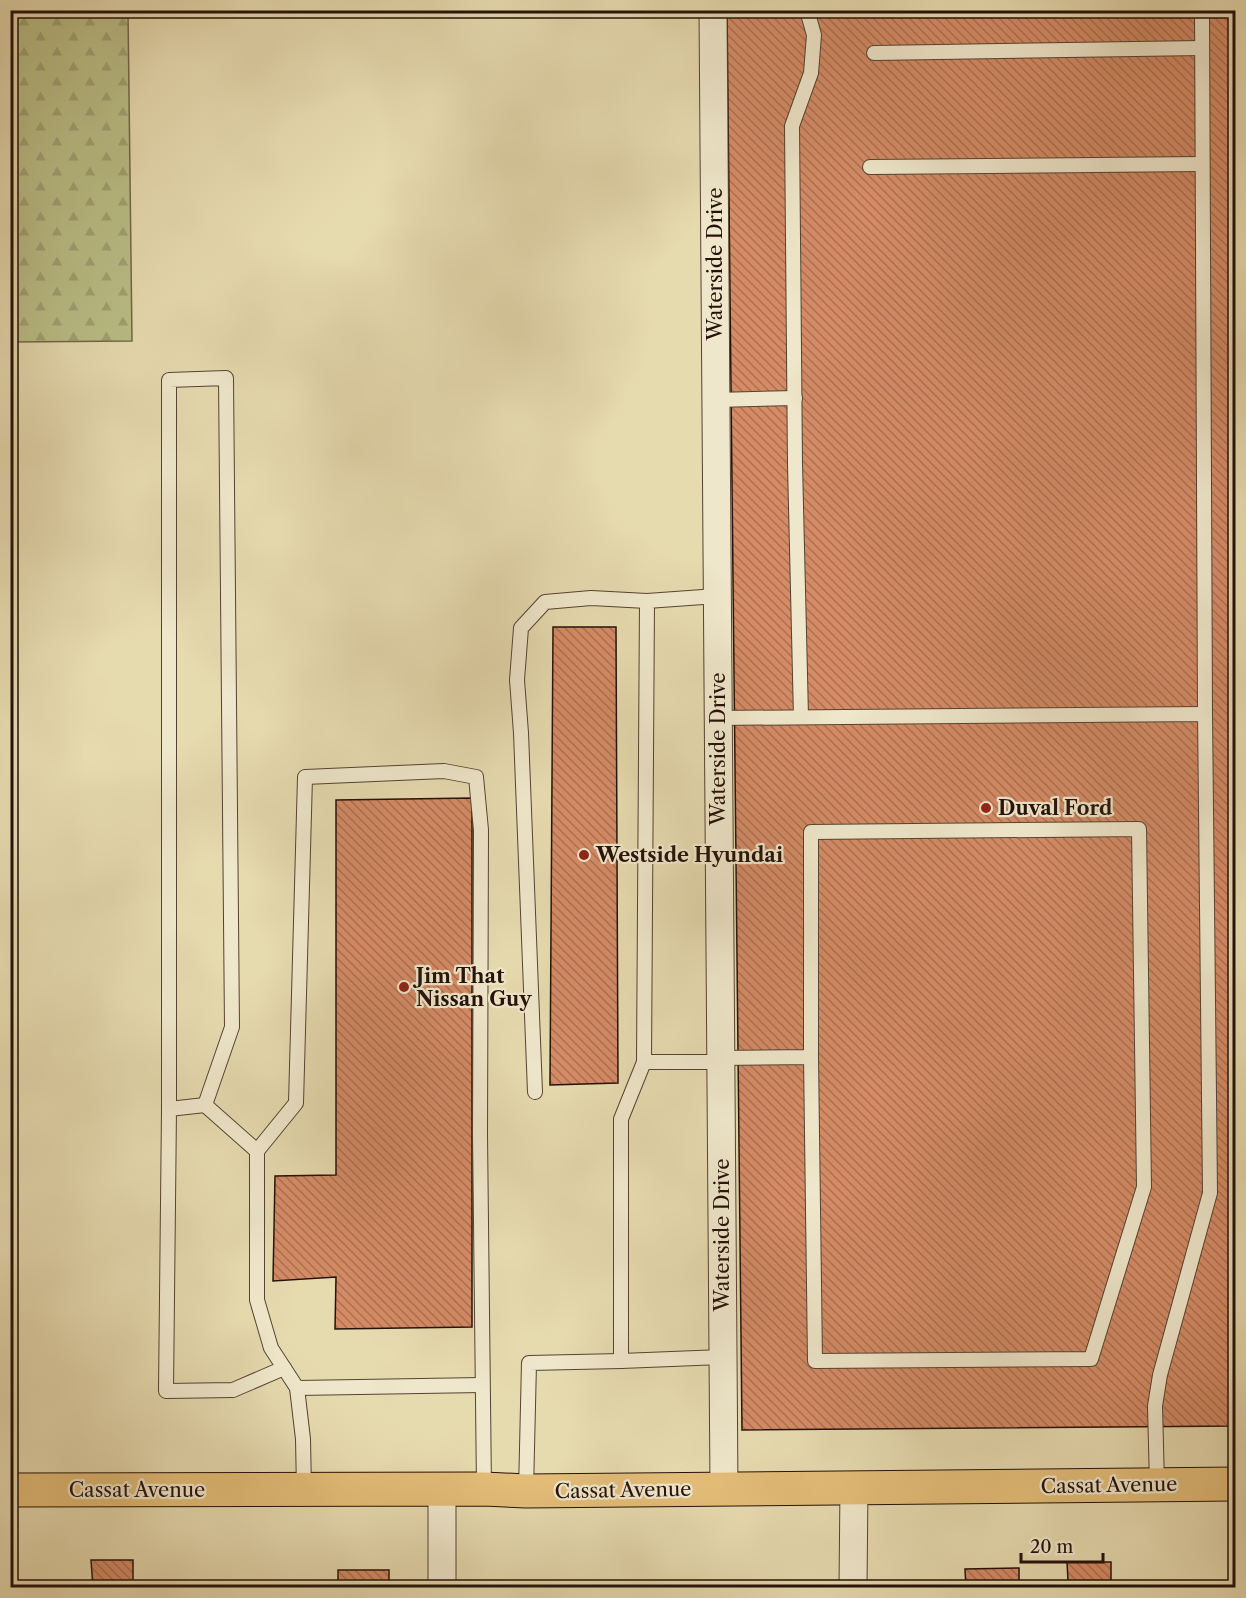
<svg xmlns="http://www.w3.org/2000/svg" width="1246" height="1598" font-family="'Libre Caslon Text',serif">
<defs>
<pattern id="forest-firs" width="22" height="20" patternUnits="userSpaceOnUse" patternTransform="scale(1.5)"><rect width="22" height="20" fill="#babe87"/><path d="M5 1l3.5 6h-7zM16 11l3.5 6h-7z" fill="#a0a273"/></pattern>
<pattern id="building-back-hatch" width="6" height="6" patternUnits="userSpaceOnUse" patternTransform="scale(1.5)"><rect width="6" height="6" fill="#d48b66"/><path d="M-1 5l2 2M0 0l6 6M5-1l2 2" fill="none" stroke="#ac7052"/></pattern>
</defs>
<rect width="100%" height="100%" fill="#e6daaf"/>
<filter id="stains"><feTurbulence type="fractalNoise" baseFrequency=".00333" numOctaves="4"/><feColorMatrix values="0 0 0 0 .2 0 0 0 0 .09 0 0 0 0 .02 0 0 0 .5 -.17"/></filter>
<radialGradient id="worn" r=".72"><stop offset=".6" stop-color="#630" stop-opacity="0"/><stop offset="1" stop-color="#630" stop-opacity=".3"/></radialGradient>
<path fill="url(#forest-firs)" stroke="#706848" stroke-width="1.5" d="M10 11H128L132 341 11 342Z"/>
<g fill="url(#building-back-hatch)" stroke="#251109" stroke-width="1.5">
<path d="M727 10H1234L1236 190V1426L742 1430Z"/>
<path d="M553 627H616L618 1083 550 1085Z"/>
<path d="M472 798V1327L335 1329 336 1277 273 1281 275 1176 336 1175V800Z"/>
<path d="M91 1560H133V1588H93Z"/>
<path d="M1067 1562H1111V1588H1052V1581H1068Z"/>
<path d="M1019 1568V1588H966L965 1569Z"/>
<rect x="338" y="1570" width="51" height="18"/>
</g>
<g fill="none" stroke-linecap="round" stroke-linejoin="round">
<g stroke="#554332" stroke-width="16">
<g id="lane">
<path d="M1202 10 1205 714"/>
<path d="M874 53 1202 48"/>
<path d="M870 167 1202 164"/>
<path d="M715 400 795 398"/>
<path d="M717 596 647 601 644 1062H720"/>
<path d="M801 717 795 464 792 126 811 73 814 35 807 10"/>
<path d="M717 718 1205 714 1210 1193 1160 1375 1155 1406 1157 1484"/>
<path d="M720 1058 811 1057 815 1361 1091 1359 1144 1187 1139 829 811 832V1057"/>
<path d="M644 1062 621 1119V1361L722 1357"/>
<path d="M535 1092 521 733 517 680 521 628 545 602 591 598 647 601"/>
<path d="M205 1105 169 1109 166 1391 233 1390 284 1368"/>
<path d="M169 1109V380L226 378 232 1027 205 1105 257 1151"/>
<path d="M297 1388 482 1385"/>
<path d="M304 1490 303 1439 297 1388 271 1348 257 1300V1151L296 1103 305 777 444 771 476 777 481 830 480 1134 484 1489"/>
<path d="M526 1491 529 1363 621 1361"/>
</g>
</g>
<g stroke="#554332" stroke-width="29">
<g id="street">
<path d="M713 10 724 1488"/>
<path d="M442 1588V1489"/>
<path d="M853 1588 854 1487"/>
</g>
</g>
<g stroke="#251109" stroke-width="35">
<path id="primary" d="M10 1490 484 1489 526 1491 1236 1484"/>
</g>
<use href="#lane" stroke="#efe7cb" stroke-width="14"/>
<use href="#street" stroke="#efe7cb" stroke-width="27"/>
<use href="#primary" stroke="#e3bd78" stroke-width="33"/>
</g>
<g fill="#8f2418" stroke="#efe7cb" stroke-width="2">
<circle cx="986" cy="808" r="6"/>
<circle cx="584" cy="855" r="6"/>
<circle cx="404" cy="987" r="6"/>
</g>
<g text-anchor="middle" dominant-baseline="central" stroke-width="4.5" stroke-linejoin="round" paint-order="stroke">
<g font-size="20" fill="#251109" stroke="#efe7cb">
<text transform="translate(715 264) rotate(-90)">Waterside Drive</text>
<text transform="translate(718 749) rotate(-90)">Waterside Drive</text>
<text transform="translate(722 1235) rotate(-90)">Waterside Drive</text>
<text transform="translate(1109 1485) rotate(-1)">Cassat Avenue</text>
<text x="137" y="1490">Cassat Avenue</text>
<text transform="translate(623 1490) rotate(-1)">Cassat Avenue</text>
</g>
<g font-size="20" font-weight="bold" fill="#251109" stroke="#efe7cb" text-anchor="start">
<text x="998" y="808">Duval Ford</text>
<text x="596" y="855">Westside Hyundai</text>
<text x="416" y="976">Jim That<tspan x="416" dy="23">Nissan Guy</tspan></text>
</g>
</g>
<rect width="1246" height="1598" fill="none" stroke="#e6daaf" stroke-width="36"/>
<rect x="12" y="12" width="1222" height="1574" fill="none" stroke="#251109" stroke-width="3"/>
<rect x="18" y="18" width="1210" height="1562" fill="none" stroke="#251109" stroke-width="1.5"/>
<path d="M1021 1553v9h82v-9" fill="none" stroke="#251109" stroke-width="3"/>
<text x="1030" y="1553" font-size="18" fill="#251109" stroke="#efe7cb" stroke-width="4.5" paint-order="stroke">20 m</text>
<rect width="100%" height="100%" filter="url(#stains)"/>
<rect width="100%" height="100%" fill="url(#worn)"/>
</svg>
